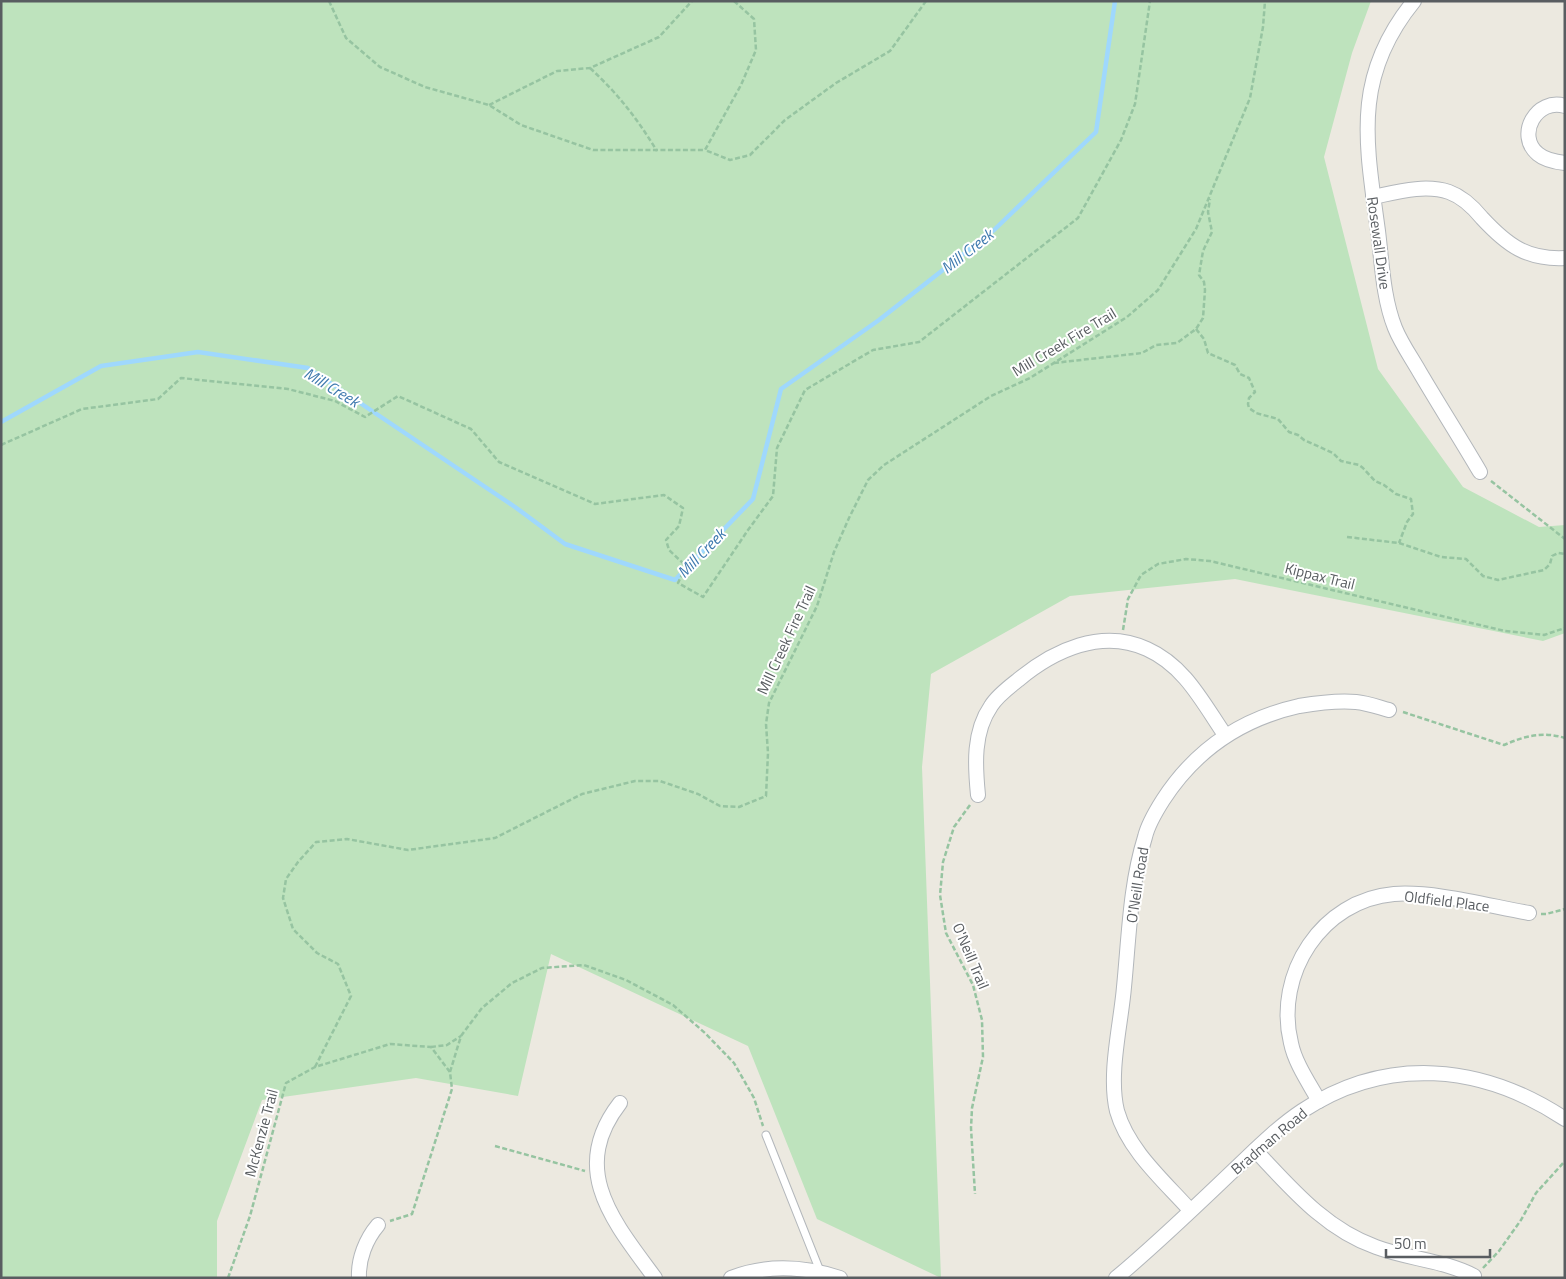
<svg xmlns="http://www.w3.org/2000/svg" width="1566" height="1279" font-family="'Titillium Web',sans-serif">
<rect width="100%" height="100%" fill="#ece9e0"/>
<path fill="#bee3bd" d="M1 1H1371L1352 53 1324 157 1378 369 1463 487 1539 527 1565 525V633L1543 641 1235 579 1070 596 931 674 922 767 941 1278 817 1219 748 1046 551 954 518 1096 416 1078 262 1100 217 1221V1278H1Z"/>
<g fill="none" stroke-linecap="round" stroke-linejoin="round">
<path stroke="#9fd8fd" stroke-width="4.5" d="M1 422 101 366 198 352 308 368 515 507 565 544 675 580 753 499 781 389 879 320 994 230 1096 132 1115 1"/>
<g stroke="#b3b7bb" stroke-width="9">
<path id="lane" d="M766 1135 820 1271"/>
</g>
<g stroke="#b3b7bb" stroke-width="16">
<g id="street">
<path d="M1414 1C1352 77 1366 142 1378 231 1382 263 1383 298 1395 328 1401 343 1411 357 1419 371 1439 405 1460 438 1480 472"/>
<path d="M1565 106C1537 97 1515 135 1538 154 1545 160 1556 162 1565 163"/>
<path d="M1373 197C1397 192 1425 184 1449 192 1463 197 1473 207 1482 218 1507 245 1527 260 1565 258"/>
<path d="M978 795C975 765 973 732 991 706 997 696 1009 687 1018 680 1054 650 1102 628 1147 649 1185 666 1203 703 1225 735"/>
<path d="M1319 1101C1309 1083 1295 1063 1291 1043 1274 974 1322 900 1394 894 1434 891 1489 906 1529 913"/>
<path d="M620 1103C568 1170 614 1222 655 1278"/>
<path d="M1255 1150C1291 1188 1325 1229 1376 1247 1408 1259 1443 1260 1474 1276"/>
<path d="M1190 1210C1164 1181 1128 1150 1117 1111 1108 1074 1121 1024 1124 987 1129 937 1130 885 1145 837 1148 824 1156 811 1163 800 1196 749 1241 719 1299 706 1317 703 1337 700 1356 702 1367 703 1378 707 1389 710"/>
<path d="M359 1278C358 1259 366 1239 378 1225"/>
<path d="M731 1278C767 1264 803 1266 840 1278"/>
<path d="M1116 1278C1158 1243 1197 1205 1236 1168 1257 1148 1278 1127 1302 1111 1387 1055 1482 1064 1565 1119"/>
</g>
</g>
<g stroke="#96c4a1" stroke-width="2.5" stroke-dasharray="5 2.5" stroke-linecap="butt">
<path d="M329 1 346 38 380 67 425 87 489 105 521 125 593 150H705"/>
<path d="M734 1 754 19 756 50 741 85 705 150 730 160 750 155 785 120 836 83 890 51 926 1"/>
<path d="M590 68C619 95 636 117 657 151"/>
<path d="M489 105 557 71 590 68 659 37 692 1"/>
<path d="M1196 329 1204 339 1208 353 1235 365 1240 374 1249 378 1255 392 1249 398 1248 404 1249 408 1256 413 1278 419 1289 432 1298 435 1304 440 1333 453 1341 461 1359 465 1363 468 1375 481 1384 485 1396 494 1411 499 1413 514 1407 522 1399 543"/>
<path d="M1054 363 1142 353 1156 345 1177 343 1196 329 1203 318 1205 290 1204 282 1199 275 1203 251 1212 232 1208 212 1210 199"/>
<path d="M1 445 82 409 158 399 181 378 288 389 335 401 365 417 398 396 471 429 499 462 595 504 664 495 683 508 679 526 666 540 669 550 686 566 678 583 703 597 748 530 773 496 777 448 805 390 873 350 919 342 1078 218 1121 140 1135 104 1150 1"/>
<path d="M1491 481 1565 539"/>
<path d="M1347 537 1399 543 1441 557 1466 559 1483 576 1498 580 1544 570 1550 564 1552 556 1558 553 1565 554"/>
<path d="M1123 630 1128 599 1141 575 1158 564 1186 559 1210 561 1505 631 1544 635 1565 628"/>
<path d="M1403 712 1504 745C1525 736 1542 731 1565 738"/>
<path d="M970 805 954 827 943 862 940 895 946 933 973 985 982 1020 983 1057 972 1108 971 1128 975 1194"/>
<path d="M1541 914H1546L1565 909"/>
<path d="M431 1047 447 1045 461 1036"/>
<path d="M315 1067 351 996 338 964 317 953 293 929 283 898 286 879 298 862 316 842 347 839 408 850 495 838 582 794 635 781H660L698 794 720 806 739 807 766 796 768 753 766 724 769 703 817 606 834 552 849 518 868 480 884 465 991 396 1030 378 1127 317 1158 290 1196 229 1250 98 1263 27 1265 1"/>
<path d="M450 1072 461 1036 482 1008 512 983 542 968 584 965 626 980 673 1005 705 1033 734 1063 754 1098 763 1126"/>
<path d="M495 1146 585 1171"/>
<path d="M1483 1268 1499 1251 1521 1220 1536 1193 1565 1161"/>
<path d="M228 1278 250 1216 286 1083 315 1067 390 1044 431 1047 450 1072 452 1089 412 1214 390 1221"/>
</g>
<use href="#lane" stroke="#fff" stroke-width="7"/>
<use href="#street" stroke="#fff" stroke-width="14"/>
</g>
<g text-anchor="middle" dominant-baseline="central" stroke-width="4" stroke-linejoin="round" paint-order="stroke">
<g font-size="15" fill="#595d61" stroke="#fff">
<text transform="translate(1379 243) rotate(82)">Rosewall Drive</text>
<text transform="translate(1064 342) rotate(-31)">Mill Creek Fire Trail</text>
<text transform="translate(1320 576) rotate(14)">Kippax Trail</text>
<text transform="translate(786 640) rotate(-65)">Mill Creek Fire Trail</text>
<text transform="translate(1137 885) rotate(-81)">O'Neill Road</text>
<text transform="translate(1447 901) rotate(7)">Oldfield Place</text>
<text transform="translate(971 956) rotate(67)">O'Neill Trail</text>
<text transform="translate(261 1133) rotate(-75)">McKenzie Trail</text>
<text transform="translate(1269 1141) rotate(-40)">Bradman Road</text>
</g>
<g font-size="16" font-style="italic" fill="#3e79ae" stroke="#fff">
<text transform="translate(967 251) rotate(-38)">Mill Creek</text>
<text transform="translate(332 387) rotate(31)">Mill Creek</text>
<text transform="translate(701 553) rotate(-46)">Mill Creek</text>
</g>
</g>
<rect width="1566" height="1279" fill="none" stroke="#595d61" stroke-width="5"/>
<path d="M1386 1249v8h104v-8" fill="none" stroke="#595d61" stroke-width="2.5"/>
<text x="1394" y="1249" font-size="15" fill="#595d61" stroke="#ffffff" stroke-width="4" paint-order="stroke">50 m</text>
</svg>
